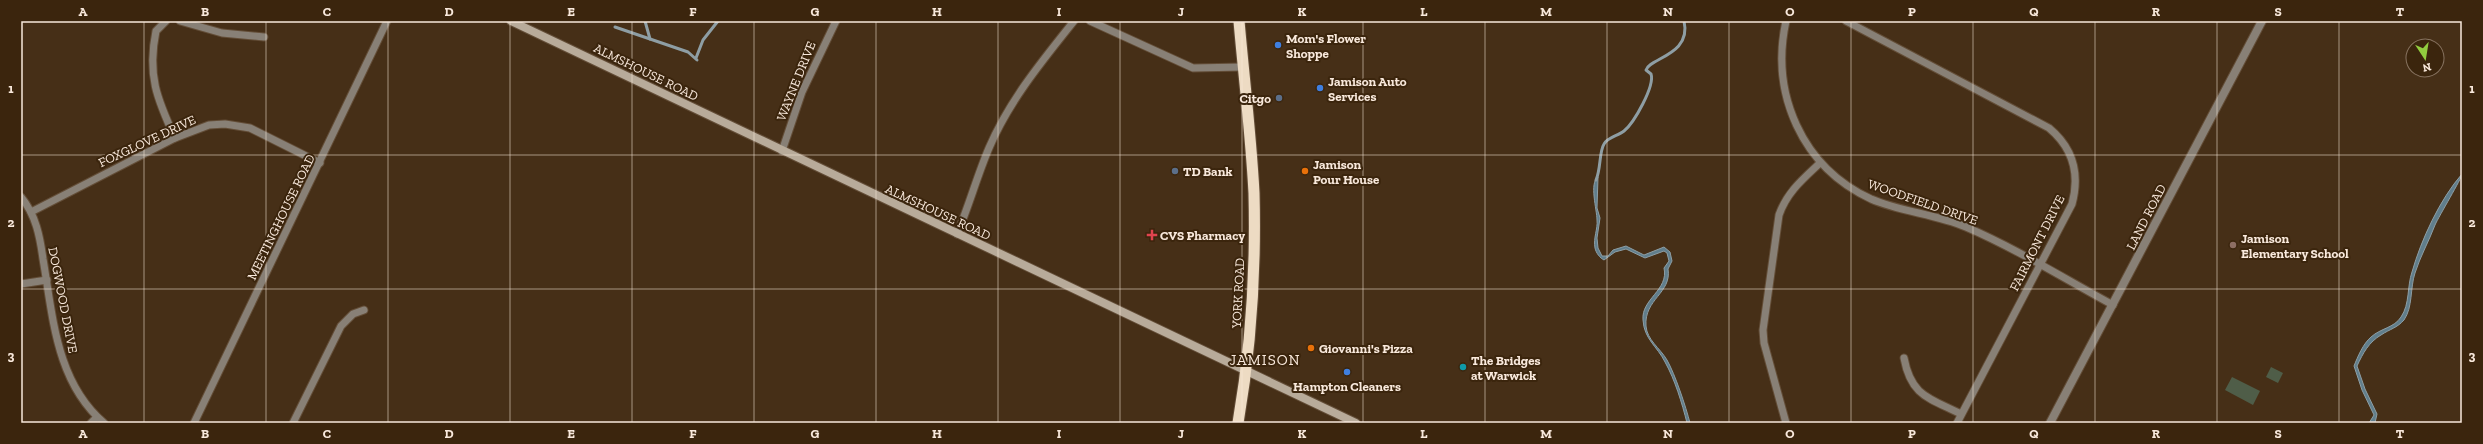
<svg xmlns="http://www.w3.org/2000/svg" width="2483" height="444" font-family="'Zilla Slab',serif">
<rect width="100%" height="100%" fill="#462f17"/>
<g fill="#4f5d48">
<path d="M2271 367 2283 373 2278 383 2266 377Z"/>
<path d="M2232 377 2260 391 2253 405 2225 390Z"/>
</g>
<g fill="#607e8c" stroke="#8e9ea4">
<path d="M2462 174C2462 178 2439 216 2435 225 2429 241 2420 257 2415 273 2410 288 2413 307 2404 320 2397 328 2390 329 2381 335 2369 342 2363 353 2357 366L2365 389 2377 414 2375 423H2369L2374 415 2362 390 2354 366C2358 356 2363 344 2371 337 2381 328 2394 328 2401 317 2410 304 2407 286 2412 272 2421 240 2440 199 2462 174Z"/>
<path d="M1598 177 1597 208 1600 218 1597 238 1598 248 1602 256H1608L1613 250 1626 246 1644 255 1664 247 1670 252 1672 261 1668 269C1672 293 1644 299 1646 326 1647 340 1660 348 1667 360 1675 374 1686 407 1690 423H1687C1682 403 1675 380 1665 362 1657 346 1644 339 1643 320 1641 299 1669 290 1664 268L1669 261 1667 253 1664 251 1645 258 1626 249 1615 252 1604 260C1600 258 1596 253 1595 248 1593 238 1598 229 1597 220 1597 210 1589 183 1598 177Z"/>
</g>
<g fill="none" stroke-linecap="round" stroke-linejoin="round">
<g stroke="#8e9ea4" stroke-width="3">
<path d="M645 21 650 39"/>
<path d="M615 27 688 52 697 60"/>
<path d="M696 58 703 40 718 21"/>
<path d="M1596 180C1601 169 1599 152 1604 144 1608 137 1618 136 1624 131 1634 123 1655 86 1651 74L1646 70C1649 58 1692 55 1684 21"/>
</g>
<g stroke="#634d37" stroke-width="9">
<g id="minor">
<path d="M166 21 156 31C147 75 157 99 175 138"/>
<path d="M180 21 222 33 264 37"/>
<path d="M1090 21 1193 68 1243 67"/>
<path d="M1786 21C1770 94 1802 167 1871 199 1901 212 1936 214 1966 227 2017 249 2065 279 2113 305"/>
<path d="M1846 21 2049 128C2073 148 2080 174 2072 204L1957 423"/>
<path d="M782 151 802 92 836 21"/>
<path d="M21 197C36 215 40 237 43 259 53 317 56 382 104 423"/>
<path d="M31 212 175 138 209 125 225 124 250 128 320 163"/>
<path d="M957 234C969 206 977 176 989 148 1009 101 1042 61 1074 21"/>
<path d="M21 284 47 280"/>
<path d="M1904 358C1911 396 1929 398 1961 414"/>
<path d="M91 423 97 417"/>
<path d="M194 423 387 21"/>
<path d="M293 423 341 326 353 314 364 310"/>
<path d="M1786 423 1764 343 1763 330 1779 215C1787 192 1803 179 1820 163"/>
</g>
</g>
<g stroke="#634d37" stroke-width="10">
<path id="tertiary" d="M2050 423 2262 21"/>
</g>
<g stroke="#634d37" stroke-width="10">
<path id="secondary" d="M511 21 1356 423"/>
</g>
<g stroke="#634d37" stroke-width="13">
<path id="trunk" d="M1238 423C1251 348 1256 270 1254 193 1251 136 1244 78 1239 21"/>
</g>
<use href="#minor" stroke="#888076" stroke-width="7"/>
<use href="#tertiary" stroke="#888076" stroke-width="8"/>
<use href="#secondary" stroke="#b8ab9a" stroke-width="8"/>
<use href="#trunk" stroke="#eddbc3" stroke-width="11"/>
</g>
<path fill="none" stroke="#f9e9dc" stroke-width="1" stroke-opacity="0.55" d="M144 21V423M266 21V423M388 21V423M510 21V423M632 21V423M754 21V423M876 21V423M998 21V423M1120 21V423M1242 21V423M1363 21V423M1485 21V423M1607 21V423M1729 21V423M1851 21V423M1973 21V423M2095 21V423M2217 21V423M2339 21V423M21 155H2462M21 289H2462"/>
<g fill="#3f7fe0" stroke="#3b250d" stroke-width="1.5">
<circle cx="1278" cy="45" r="4"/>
<circle cx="1320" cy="88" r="4"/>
<circle cx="1347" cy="372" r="4"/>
</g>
<g fill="#5c6f8a" stroke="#3b250d" stroke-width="1.5">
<circle cx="1279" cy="98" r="4"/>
<circle cx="1175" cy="171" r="4"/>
</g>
<g fill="#e8710a" stroke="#3b250d" stroke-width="1.5">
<circle cx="1305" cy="171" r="4"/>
<circle cx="1311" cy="348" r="4"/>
</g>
<path fill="#e0444e" stroke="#3b250d" stroke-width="1.5" d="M1150 229h4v4h4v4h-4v4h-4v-4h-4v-4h4z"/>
<circle fill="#8d6e63" stroke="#3b250d" stroke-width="1.5" cx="2233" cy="245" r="4"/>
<circle fill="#0f9aa8" stroke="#3b250d" stroke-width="1.5" cx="1463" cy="367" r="4"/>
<g text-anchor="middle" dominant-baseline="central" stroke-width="4" stroke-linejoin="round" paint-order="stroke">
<g font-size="13" font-weight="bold" fill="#f9e9dc" stroke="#3b250d" text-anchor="start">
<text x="1286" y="38">Mom's Flower<tspan x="1286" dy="15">Shoppe</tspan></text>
<text x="1328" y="81">Jamison Auto<tspan x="1328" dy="15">Services</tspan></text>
<text x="1271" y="98" text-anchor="end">Citgo</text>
<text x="1313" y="164">Jamison<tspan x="1313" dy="15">Pour House</tspan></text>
<text x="1183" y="171">TD Bank</text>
<text x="1160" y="235">CVS Pharmacy</text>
<text x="2241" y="238">Jamison<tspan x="2241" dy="15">Elementary School</tspan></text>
<text x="1319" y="348">Giovanni's Pizza</text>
<text x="1471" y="360">The Bridges<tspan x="1471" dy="15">at Warwick</tspan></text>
<text x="1347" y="386" text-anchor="middle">Hampton Cleaners</text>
</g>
<g font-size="13" fill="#f9e9dc" stroke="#3b250d">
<text transform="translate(646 72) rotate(26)">ALMSHOUSE ROAD</text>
<text transform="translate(796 81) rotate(-68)">WAYNE DRIVE</text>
<text transform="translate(147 141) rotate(-25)">FOXGLOVE DRIVE</text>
<text transform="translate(1923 202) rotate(19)">WOODFIELD DRIVE</text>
<text transform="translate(938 212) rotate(25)">ALMSHOUSE ROAD</text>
<text transform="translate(281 217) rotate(-64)">MEETINGHOUSE ROAD</text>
<text transform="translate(2146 217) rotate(-63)">LAND ROAD</text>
<text transform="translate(2037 243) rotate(-63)">FAIRMONT DRIVE</text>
<text transform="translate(1238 293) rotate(-87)">YORK ROAD</text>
<text transform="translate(63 300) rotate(79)">DOGWOOD DRIVE</text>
</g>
<g font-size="15" letter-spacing="1" fill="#f9e9dc" stroke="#3b250d">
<text x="1265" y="360">JAMISON</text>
</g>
</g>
<rect width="2483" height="444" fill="none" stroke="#3b250d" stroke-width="44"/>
<g transform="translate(2425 58) rotate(168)"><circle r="19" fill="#3b250d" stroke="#877360"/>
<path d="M0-3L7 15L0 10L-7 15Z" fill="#92cd3f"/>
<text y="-6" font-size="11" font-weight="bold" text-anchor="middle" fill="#f9e9dc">N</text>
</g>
<rect x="22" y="22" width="2439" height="400" fill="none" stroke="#f9e9dc" stroke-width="1.5"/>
<g font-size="13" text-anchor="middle" font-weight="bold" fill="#f9e9dc">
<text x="83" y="16">A</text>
<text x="205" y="16">B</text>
<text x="327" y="16">C</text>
<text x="449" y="16">D</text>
<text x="571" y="16">E</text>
<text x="693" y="16">F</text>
<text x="815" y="16">G</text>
<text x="937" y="16">H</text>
<text x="1059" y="16">I</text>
<text x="1181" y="16">J</text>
<text x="1302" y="16">K</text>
<text x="1424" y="16">L</text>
<text x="1546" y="16">M</text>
<text x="1668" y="16">N</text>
<text x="1790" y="16">O</text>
<text x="1912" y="16">P</text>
<text x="2034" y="16">Q</text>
<text x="2156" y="16">R</text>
<text x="2278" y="16">S</text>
<text x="2400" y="16">T</text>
<text x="11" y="93">1</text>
<text x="2472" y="93">1</text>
<text x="11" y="227">2</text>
<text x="2472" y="227">2</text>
<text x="11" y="360">3</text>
<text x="2472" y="360">3</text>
<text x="83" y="438">A</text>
<text x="205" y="438">B</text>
<text x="327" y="438">C</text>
<text x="449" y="438">D</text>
<text x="571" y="438">E</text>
<text x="693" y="438">F</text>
<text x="815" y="438">G</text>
<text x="937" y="438">H</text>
<text x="1059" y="438">I</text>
<text x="1181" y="438">J</text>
<text x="1302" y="438">K</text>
<text x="1424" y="438">L</text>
<text x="1546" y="438">M</text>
<text x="1668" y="438">N</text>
<text x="1790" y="438">O</text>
<text x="1912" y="438">P</text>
<text x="2034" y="438">Q</text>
<text x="2156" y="438">R</text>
<text x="2278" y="438">S</text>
<text x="2400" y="438">T</text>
</g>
</svg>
